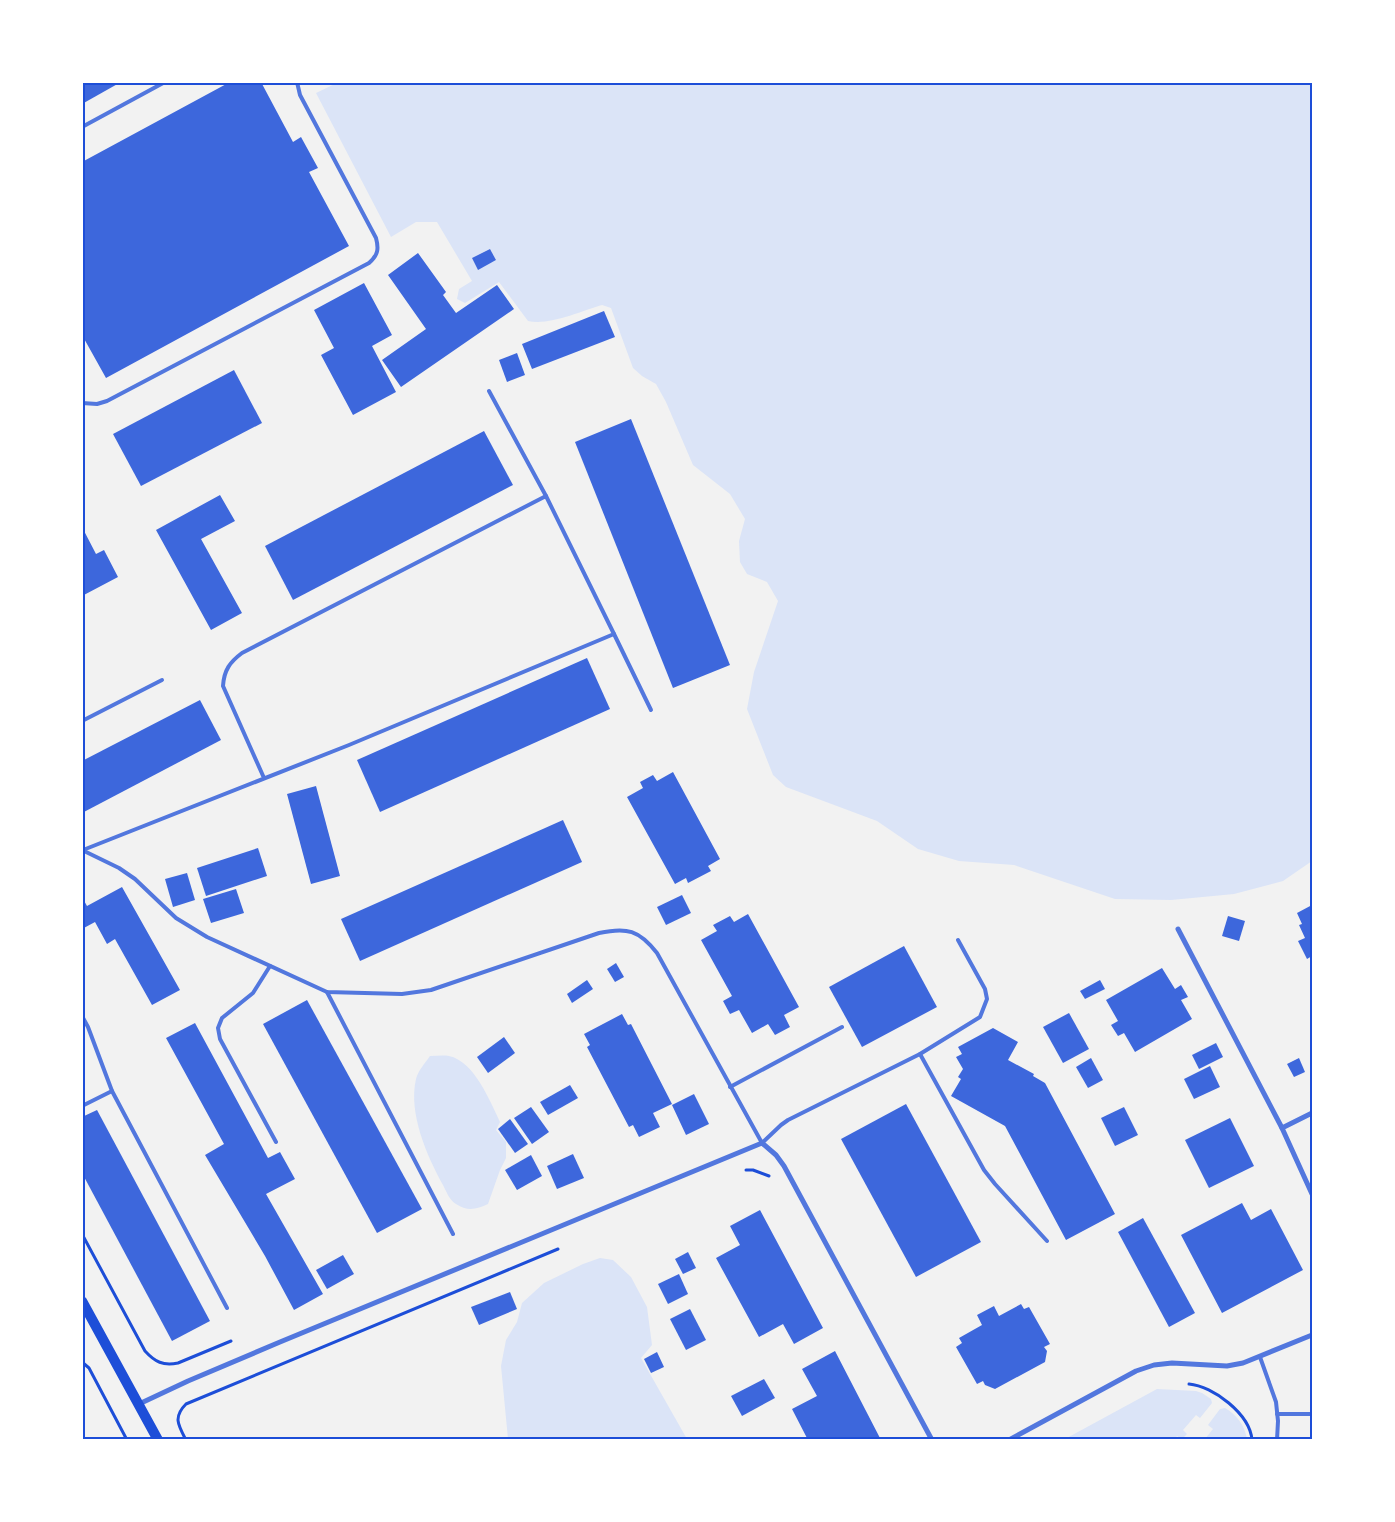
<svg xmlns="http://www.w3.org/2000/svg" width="1395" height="1522" font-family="'PT Sans',sans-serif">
<rect width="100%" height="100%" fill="#f2f2f2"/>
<g fill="#dbe4f7" fill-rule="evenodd">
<path d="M339 82 1312 83V861L1283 881 1234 894 1171 900 1115 899 1014 865 959 861 918 849 877 821 786 787 773 775 747 709 754 672 778 601 767 582 747 574 740 562 739 541 745 519 730 494 693 465 666 402 656 384 642 376 633 368 611 308 602 305C581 311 549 326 528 321L499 282 465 303 457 299 459 289 472 281 437 222H416L391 237 316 93ZM490 249 496 260 478 269 472 258Z"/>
<path d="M430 1056C436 1056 443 1055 449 1056 474 1061 490 1101 500 1122L496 1130 506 1142V1158L500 1170 488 1204C477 1209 468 1212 456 1204 450 1201 446 1191 443 1185 427 1156 408 1113 416 1079 418 1071 425 1063 430 1056Z"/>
<path d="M600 1258 613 1260 631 1277 647 1307 652 1345 641 1358 687 1439H508L501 1366 506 1340 517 1322 522 1303 544 1283 583 1264Z"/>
<path d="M1157 1389 1196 1391 1202 1393 1211 1399 1212 1403 1200 1418 1196 1415 1183 1430 1187 1434 1182 1439 1177 1436 1174 1440 1065 1439Z"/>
<path d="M1225 1408C1237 1415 1245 1426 1247 1439H1205L1213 1429 1208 1425 1220 1409Z"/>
</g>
<g fill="#3d67dc">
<path d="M82 82H121L82 104Z"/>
<path d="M230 82H261L293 142 301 137 318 168 309 172 349 246 106 378 82 335V162Z"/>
<path d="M490 249 496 260 478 270 472 258Z"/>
<path d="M418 253 446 292 443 295 456 313 497 285 514 309 401 387 382 360 426 329 388 275Z"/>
<path d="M364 283 392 335 372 346 396 392 353 415 321 355 334 348 314 310Z"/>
<path d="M604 311 615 337 532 369 522 344Z"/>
<path d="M517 353 525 375 507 382 499 360Z"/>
<path d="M234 370 262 423 141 486 113 434Z"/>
<path d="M631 419 730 665 673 688 575 442Z"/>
<path d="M484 431 513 485 293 600 265 546Z"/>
<path d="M220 495 235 521 201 539 242 613 211 630 156 530Z"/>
<path d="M82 527 96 554 104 550 118 577 82 596Z"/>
<path d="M587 658 610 709 380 812 357 760Z"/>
<path d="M200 700 221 740 82 813V761Z"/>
<path d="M673 772 720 859 708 866 711 871 688 883 686 878 675 884 627 797 643 788 640 782 653 775 657 781Z"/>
<path d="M316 786 340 876 311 884 287 794Z"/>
<path d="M563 820 582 862 360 961 341 919Z"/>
<path d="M258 848 267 876 206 896 197 868Z"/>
<path d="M187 873 195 900 173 907 165 879Z"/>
<path d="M122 887 180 990 152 1005 115 939 107 944 95 922 82 929V897L87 906Z"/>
<path d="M236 889 244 913 211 923 203 899Z"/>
<path d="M682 895 691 913 666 925 657 907Z"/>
<path d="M1312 905V956L1307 959 1298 941 1305 938 1299 925 1302 924 1297 913Z"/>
<path d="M748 914 799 1007 784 1015 790 1027 775 1035 768 1024 752 1033 739 1010 730 1014 723 1001 732 996 701 940 717 931 713 925 730 916 734 922Z"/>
<path d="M1228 916 1245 921 1239 941 1222 936Z"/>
<path d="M904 946 937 1007 862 1047 829 987Z"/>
<path d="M616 963 624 977 615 982 607 969Z"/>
<path d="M1162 968 1175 989 1181 985 1188 997 1181 1000 1192 1019 1135 1052 1124 1033 1118 1036 1111 1025 1118 1021 1106 1000Z"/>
<path d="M587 980 593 989 572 1003 567 994Z"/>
<path d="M1100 980 1105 989 1085 999 1080 991Z"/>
<path d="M307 1000 422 1209 377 1233 263 1024Z"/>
<path d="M1069 1013 1089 1049 1063 1063 1043 1027Z"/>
<path d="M622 1014 628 1025 631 1024 672 1104 653 1113 660 1127 639 1137 633 1125 629 1127 587 1047 590 1045 584 1034Z"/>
<path d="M195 1023 268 1158 280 1152 295 1179 266 1194 323 1294 294 1310 265 1256 205 1155 224 1144 166 1038Z"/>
<path d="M993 1028 1018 1042 1008 1060 1034 1074 1033 1076 1045 1083 1115 1214 1066 1240 1005 1126 951 1096 961 1079 958 1077 963 1069 956 1057 962 1054 958 1047Z"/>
<path d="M504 1037 515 1053 488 1073 477 1057Z"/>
<path d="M1216 1043 1223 1057 1199 1069 1192 1055Z"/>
<path d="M1091 1058 1103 1080 1088 1088 1076 1067Z"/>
<path d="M1299 1058 1305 1072 1294 1077 1287 1064Z"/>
<path d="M1210 1066 1220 1087 1194 1099 1184 1079Z"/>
<path d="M570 1085 578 1098 548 1115 540 1102Z"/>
<path d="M694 1094 709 1124 686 1135 672 1105Z"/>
<path d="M906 1104 981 1242 916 1277 841 1139Z"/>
<path d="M531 1107 549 1132 532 1144 514 1118Z"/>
<path d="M1124 1107 1138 1135 1115 1146 1101 1118Z"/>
<path d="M97 1110 210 1321 172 1341 82 1173V1117Z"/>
<path d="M1230 1118 1254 1166 1209 1188 1185 1140Z"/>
<path d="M510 1119 528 1144 515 1153 498 1129Z"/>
<path d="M573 1154 584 1178 557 1189 547 1166Z"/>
<path d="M531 1155 542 1176 517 1190 505 1170Z"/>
<path d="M1242 1203 1251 1220 1271 1209 1303 1270 1222 1313 1181 1235Z"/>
<path d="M760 1210 823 1328 794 1344 783 1324 759 1337 716 1258 740 1245 730 1226Z"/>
<path d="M1143 1218 1195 1313 1169 1327 1118 1232Z"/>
<path d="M688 1252 696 1268 683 1274 675 1259Z"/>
<path d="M343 1255 354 1274 327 1289 316 1270Z"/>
<path d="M679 1274 688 1294 668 1304 658 1284Z"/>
<path d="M510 1292 517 1309 479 1325 471 1307Z"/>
<path d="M1021 1304 1024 1309 1029 1307 1050 1344 1044 1347 1047 1351 1045 1362 995 1389 985 1385 983 1381 977 1384 956 1347 962 1343 959 1338 982 1325 977 1315 994 1306 999 1316Z"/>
<path d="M690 1309 706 1340 686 1350 670 1319Z"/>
<path d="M835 1351 881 1440H808L792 1409 817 1396 802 1369Z"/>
<path d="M657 1352 664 1367 651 1373 644 1359Z"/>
<path d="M764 1379 775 1398 742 1416 731 1396Z"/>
</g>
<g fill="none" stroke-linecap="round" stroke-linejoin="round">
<g stroke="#1d4ed8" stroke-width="3">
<path d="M746 1170H753L769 1176"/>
<path d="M82 1234 145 1351C155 1362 163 1366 178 1363L231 1341"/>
<path d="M82 1362 89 1368 127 1440"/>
<path d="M1189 1384C1213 1386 1250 1414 1252 1440"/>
<path d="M186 1440C178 1425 173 1417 186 1404L558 1249"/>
</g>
<g stroke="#5277de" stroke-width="4">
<path d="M82 127 165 82"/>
<path d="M489 391 546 496"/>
<path d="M82 403 97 404 107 401 369 263C378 255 379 249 376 238L300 95 297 82"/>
<path d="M614 634 651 710"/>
<path d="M82 721 162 680"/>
<path d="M82 850 119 868 135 879 176 918 207 937 327 992 402 994 431 990 599 933C627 927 639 930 657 953L762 1143 781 1125 788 1120 920 1054 980 1017 987 999 985 989 958 940"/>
<path d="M83 850 349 745 614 634 546 496 242 653C230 662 224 670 223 686L264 778"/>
<path d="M270 966 253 993 222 1018 218 1028 220 1039 276 1142"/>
<path d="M327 992 453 1234"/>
<path d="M82 1016 88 1027 112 1091 227 1308"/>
<path d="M920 1054 984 1170 995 1184 1047 1241"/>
<path d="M730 1087 842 1027"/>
<path d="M82 1106 112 1091"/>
<path d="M1260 1357 1276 1402 1278 1421 1277 1440"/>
<path d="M1277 1414H1312"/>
</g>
<g stroke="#5277de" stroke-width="5">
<path d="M1178 929 1282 1128"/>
<path d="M1312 1113 1282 1128 1312 1194"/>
<path d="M139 1404 188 1381 280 1342 762 1143 776 1155 784 1166 932 1440"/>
<path d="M1009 1440 1136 1371 1154 1365 1172 1363 1227 1366 1243 1363 1312 1335"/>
</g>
<path stroke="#1d4ed8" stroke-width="10" d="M82 1301 158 1440"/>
</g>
<rect width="1395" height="1522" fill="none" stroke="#ffffff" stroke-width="168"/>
<rect x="84" y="84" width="1227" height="1354" fill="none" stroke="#1d4ed8" stroke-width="2"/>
</svg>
